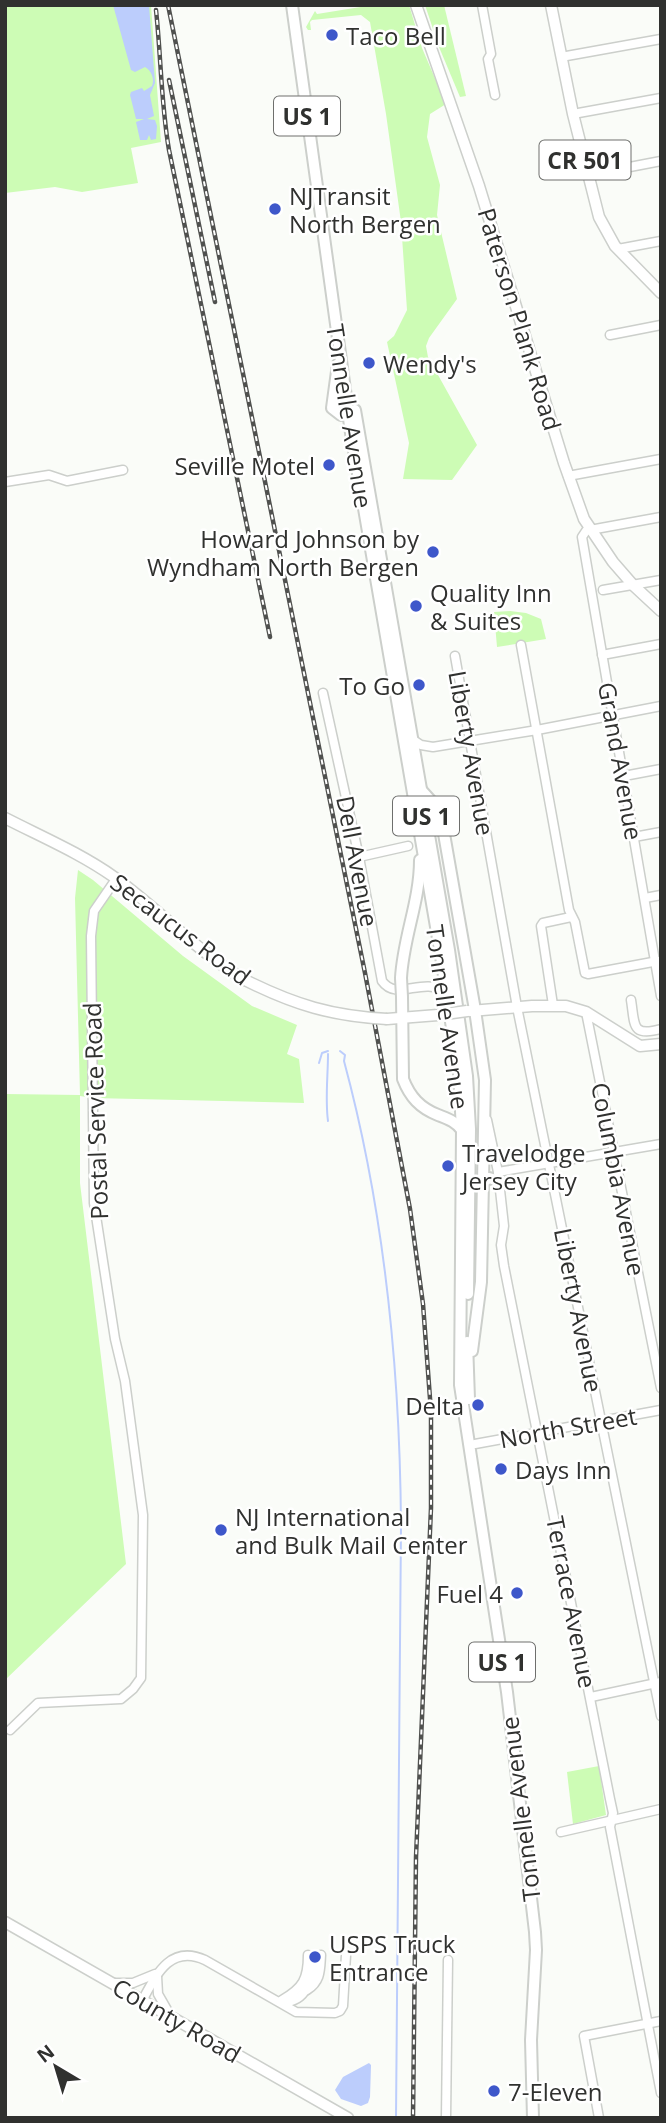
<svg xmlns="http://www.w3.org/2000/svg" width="666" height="2123" font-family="'Open Sans',sans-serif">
<rect width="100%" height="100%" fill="#fafcf8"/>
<g fill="#cdfcb5">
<path d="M5 5H151L161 142 131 148 138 183 82 192 55 187 5 193Z"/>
<path d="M373 5H409L422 48 446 104 430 114 427 137 440 185 437 215 457 299 429 338 426 346 428 357 477 445 452 480 403 479 409 443 387 342 394 336 407 310 401 222 386 114 370 22 361 15 312 20 310 22 311 30H308L306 27 315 11 317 14Z"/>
<path d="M425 5H444L466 96 460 97 439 47Z"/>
<path d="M510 611 526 613 541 619 546 639 497 647 494 612Z"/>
<path d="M78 870 93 880 183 956 252 1006 297 1025 287 1054 299 1059 304 1103 93 1098 80 1096V1183L126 1564 5 1680V1094L80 1095 75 898Z"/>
<path d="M599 1766 606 1815 573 1824 567 1772Z"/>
</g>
<g fill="#bccdfc">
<path d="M113 5H149L155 83 150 95 154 116 147 119 155 120 157 126 156 139 151 140 149 135 147 140H140L136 122 144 119H136L130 95 131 92 142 88 144 91 152 86C155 79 151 70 145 67L135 72 131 70Z"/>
<path d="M369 2063 371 2065 370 2097 368 2103 361 2106 341 2099 335 2090 343 2077Z"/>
</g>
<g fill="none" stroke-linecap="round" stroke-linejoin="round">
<g stroke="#bccdfc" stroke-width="2">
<path d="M340 1051 345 1055 344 1061C385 1213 400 1369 401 1526L396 2118"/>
<path d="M328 1054C328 1076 325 1099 328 1121"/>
<path d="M319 1063 322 1053 328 1051"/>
</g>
<g stroke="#cccfcb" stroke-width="11">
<g id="minor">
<path d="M482 5 491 54 488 59 495 95"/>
<path d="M561 57 661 39"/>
<path d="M573 114 661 98"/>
<path d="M588 175 661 161"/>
<path d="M618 249 661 241"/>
<path d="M610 335 661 325"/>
<path d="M568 476 661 459"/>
<path d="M5 482 49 475 67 481 123 470"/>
<path d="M661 517 590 530 586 531 582 537 661 996"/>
<path d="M603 590 661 580"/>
<path d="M521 645 569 910 575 922 585 973 588 974 658 961"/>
<path d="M602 655 661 644"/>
<path d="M455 656 517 1007 661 1716"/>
<path d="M323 693 359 857 382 981C397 1002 422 976 446 992"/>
<path d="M412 739 421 745 433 747 537 730 661 706"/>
<path d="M624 776 661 769"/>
<path d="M634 837 661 832"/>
<path d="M359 857 408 846"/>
<path d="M645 898 661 895"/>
<path d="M631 1000C635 1025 631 1037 661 1029"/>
<path d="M553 1005 541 926 543 923 571 917"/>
<path d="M586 1012 661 1388"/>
<path d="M487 1120 498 1172 504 1226 501 1245 504 1266 610 1799 613 1813 610 1827 661 2093"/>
<path d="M498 1172 661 1144"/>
<path d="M475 1444 661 1410"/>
<path d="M591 1697 661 1682"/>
<path d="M10 1730 38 1703 121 1699 133 1689 141 1678 143 1515 125 1381 115 1339 94 1203 91 936 94 911 116 879"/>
<path d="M561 1832 661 1809"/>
<path d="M157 1976 158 1994 170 2015"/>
<path d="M114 1983H133L155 1974"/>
<path d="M307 1990C321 1981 320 1970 321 1955"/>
<path d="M282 2000C303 1988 308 1979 308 1955"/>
<path d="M142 2001C156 1975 170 1944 205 1960L296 2012 335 2013 340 2011 343 2006 346 1955"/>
<path d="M280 2002C307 2004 314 1977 314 1955"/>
<path d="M446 2118 448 1960"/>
<path d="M599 2118 584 2036 661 2021"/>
</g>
</g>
<g stroke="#cccfcb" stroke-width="13">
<g id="major">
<path d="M416 5 479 186 564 463 584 519 613 562 633 585 661 611"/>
<path d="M551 5 573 114 599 217 615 246 661 293"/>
<path d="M5 818C42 837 80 853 114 877 159 909 197 952 245 980"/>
<path d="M470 1011 532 1006H566L586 1012 640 1046 661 1044"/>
<path d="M387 1019 438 1015"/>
<path d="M5 1922 348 2118"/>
</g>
</g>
<g stroke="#cccfcb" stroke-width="14">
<g id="highway">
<path d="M292 5 351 433 440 950 459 1074 462 1130 460 1385 507 1692 535 1932 536 1950 531 2040 533 2118"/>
<path d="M338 364 332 408 341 415 353 413"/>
<path d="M355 410 449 950 467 1076 470 1129 468 1294"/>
<path d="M422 791 440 811 475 1010 485 1080 481 1282 472 1351"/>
<path d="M401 978C403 938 420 901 420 860"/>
<path d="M402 997 403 1079C410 1097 420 1108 438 1115 448 1119 455 1121 462 1130"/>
<path d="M483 1182 489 1178 499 1181"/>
<path d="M467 1342 469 1399"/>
</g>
</g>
<use href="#minor" stroke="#fff" stroke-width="8"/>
<use href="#major" stroke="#fff" stroke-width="10"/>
<use href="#highway" stroke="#fff" stroke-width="10"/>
<g stroke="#50514f" stroke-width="4.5">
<g id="rail">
<path d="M168 5 365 973 410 1209 423 1304 431 1412V1508L416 1857 413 2118"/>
<path d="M156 10C161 56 161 104 169 150L270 637"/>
<path d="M169 80 215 302"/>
</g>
</g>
<use href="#rail" stroke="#fff" stroke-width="2" stroke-dasharray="5" stroke-linecap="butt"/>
<g stroke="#cccfcb" stroke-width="13" stroke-linecap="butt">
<g id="major-bridge">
<path d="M245 980C295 1005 332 1016 387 1019"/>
<path d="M438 1015 467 1011"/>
</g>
</g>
<g stroke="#cccfcb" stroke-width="14" stroke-linecap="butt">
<path id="highway-bridge" d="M401 978 402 997"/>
</g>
<use href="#major-bridge" stroke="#fff" stroke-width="10"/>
<use href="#highway-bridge" stroke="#fff" stroke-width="10"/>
</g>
<g fill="#3e57ca" stroke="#fff" stroke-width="2.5">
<circle cx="332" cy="35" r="7"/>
<circle cx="275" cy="209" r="7"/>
<circle cx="369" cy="363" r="7"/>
<circle cx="329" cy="465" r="7"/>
<circle cx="433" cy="552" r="7"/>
<circle cx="416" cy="606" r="7"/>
<circle cx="419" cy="685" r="7"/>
<circle cx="448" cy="1166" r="7"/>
<circle cx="478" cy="1405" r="7"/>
<circle cx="501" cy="1469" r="7"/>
<circle cx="221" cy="1530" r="7"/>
<circle cx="517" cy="1593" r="7"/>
<circle cx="315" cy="1957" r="7"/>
<circle cx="494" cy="2091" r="7"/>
</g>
<g text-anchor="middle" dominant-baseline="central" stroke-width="5" stroke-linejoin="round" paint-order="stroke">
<g fill="#fff" stroke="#6e6f6d" stroke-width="2">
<rect x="274" y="96.5" width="66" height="39" rx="5"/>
<rect x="539.5" y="140.5" width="91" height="39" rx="5"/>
<rect x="393" y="796.5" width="66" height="39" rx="5"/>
<rect x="469" y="1642.5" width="66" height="39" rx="5"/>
</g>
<g font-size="23" font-weight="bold" fill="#30312f">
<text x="307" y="116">US 1</text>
<text x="585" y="160">CR 501</text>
<text x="426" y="816">US 1</text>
<text x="502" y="1662">US 1</text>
</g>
<g font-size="24" fill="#30312f" stroke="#fff" text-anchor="start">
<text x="346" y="35">Taco Bell</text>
<text x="289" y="195">NJTransit<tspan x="289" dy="28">North Bergen</tspan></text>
<text x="383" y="363">Wendy's</text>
<text x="315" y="465" text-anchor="end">Seville Motel</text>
<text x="419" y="538" text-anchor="end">Howard Johnson by<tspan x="419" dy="28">Wyndham North Bergen</tspan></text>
<text x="430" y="592">Quality Inn<tspan x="430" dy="28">&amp; Suites</tspan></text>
<text x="405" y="685" text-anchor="end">To Go</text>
<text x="462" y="1152">Travelodge<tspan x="462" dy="28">Jersey City</tspan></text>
<text x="464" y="1405" text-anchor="end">Delta</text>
<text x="515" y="1469">Days Inn</text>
<text x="235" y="1516">NJ International<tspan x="235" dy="28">and Bulk Mail Center</tspan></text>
<text x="503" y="1593" text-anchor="end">Fuel 4</text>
<text x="329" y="1943">USPS Truck<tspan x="329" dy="28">Entrance</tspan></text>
<text x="508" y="2091">7-Eleven</text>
</g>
<g font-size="24" fill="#30312f" stroke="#fff">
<text transform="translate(520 319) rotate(73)">Paterson Plank Road</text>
<text transform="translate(350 416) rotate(81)">Tonnelle Avenue</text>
<text transform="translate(472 753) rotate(80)">Liberty Avenue</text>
<text transform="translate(621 761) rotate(80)">Grand Avenue</text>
<text transform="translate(358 861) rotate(79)">Dell Avenue</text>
<text transform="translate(181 929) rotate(37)">Secaucus Road</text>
<text transform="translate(448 1017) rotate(82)">Tonnelle Avenue</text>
<text transform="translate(95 1111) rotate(-92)">Postal Service Road</text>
<text transform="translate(619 1179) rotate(79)">Columbia Avenue</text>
<text transform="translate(579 1310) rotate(79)">Liberty Avenue</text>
<text transform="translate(568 1427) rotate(-10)">North Street</text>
<text transform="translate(572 1602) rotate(79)">Terrace Avenue</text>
<text transform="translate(520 1809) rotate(-97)">Tonnelle Avenue</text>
<text transform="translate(177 2020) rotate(30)">County Road</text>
</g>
</g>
<rect width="666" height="2123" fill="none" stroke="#30312f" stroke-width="14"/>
<g transform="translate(56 2067) rotate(322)" stroke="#ffffff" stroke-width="5" paint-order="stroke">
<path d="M0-5L12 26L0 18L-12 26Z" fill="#30312f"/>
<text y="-10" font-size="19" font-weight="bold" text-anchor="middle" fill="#30312f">N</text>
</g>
</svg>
